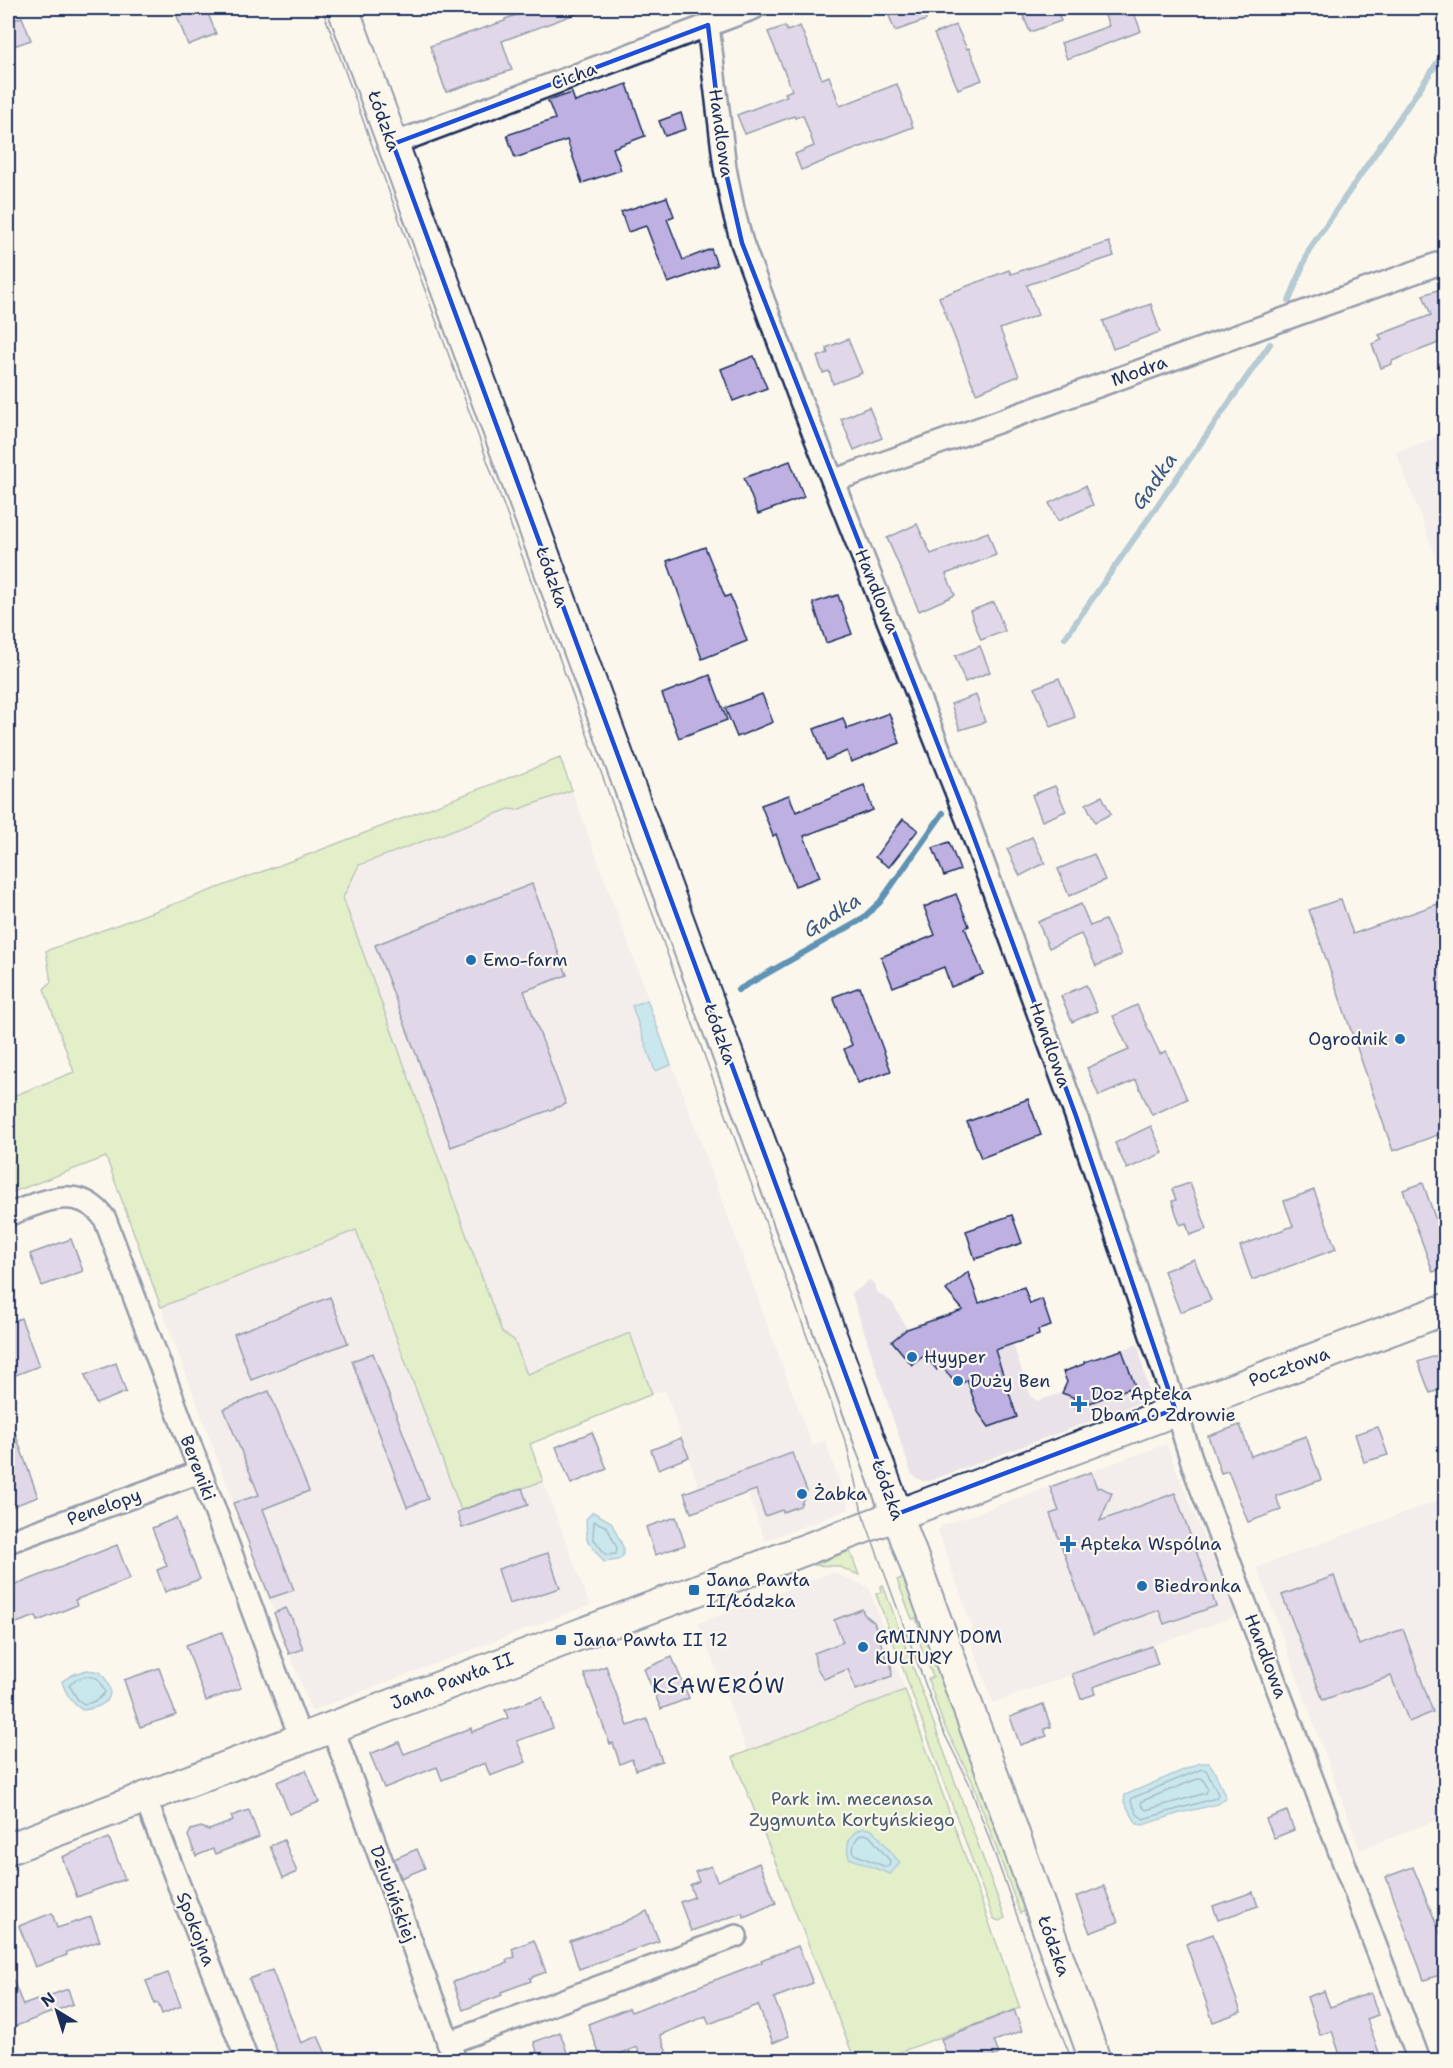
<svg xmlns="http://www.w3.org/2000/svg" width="1453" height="2068" font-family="'Shantell Sans',sans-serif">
<rect width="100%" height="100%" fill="#fbf7ec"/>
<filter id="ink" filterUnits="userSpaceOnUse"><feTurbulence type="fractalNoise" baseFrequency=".0167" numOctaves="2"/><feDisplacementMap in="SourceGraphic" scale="12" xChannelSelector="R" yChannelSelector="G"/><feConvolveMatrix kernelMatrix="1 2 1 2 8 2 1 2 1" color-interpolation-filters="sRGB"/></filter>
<g filter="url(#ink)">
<g fill="#e9e2e9">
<path d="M1445 434V581L1396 452Z"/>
<path d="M572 790 812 1446 825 1441 850 1509 765 1541 740 1473 699 1488 665 1390 652 1394 630 1334 528 1374 526 1372 514 1340 502 1332 343 898 359 865 509 809 517 810Z"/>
<path d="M356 1229 461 1509 543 1481 590 1605 311 1711 161 1307Z"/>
<path d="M968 1272 991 1338 1012 1342 1031 1397 1037 1401 1062 1393 1067 1382 1063 1372 1138 1344 1150 1399 929 1481H923L916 1478 911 1473 851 1292 859 1289 869 1280 874 1283 877 1292 892 1302 907 1329 962 1310 946 1290Z"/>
<path d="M1166 1444 1236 1616 993 1703 972 1645V1627L938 1531 941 1526Z"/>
<path d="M1445 1498V1817L1360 1850 1257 1567Z"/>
<path d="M833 1572 869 1588 905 1690 747 1751 698 1623Z"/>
</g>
<g fill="#c5e59d" stroke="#708a7e" stroke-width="1.5">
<path d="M560 758 572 790 517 810 509 809 359 865 343 898 502 1332 514 1340 526 1372 528 1374 630 1333 652 1394 530 1444 543 1481 461 1510 356 1230 161 1307 106 1157 8 1194V1098L74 1072 44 989 51 982 46 951 310 854Z"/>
<path d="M850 1551 859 1575 837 1566 813 1565Z"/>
<path d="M905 1577 1026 1911 1020 1913 972 1781 943 1723 928 1679 933 1677 918 1638 922 1636 916 1618 912 1619 897 1580Z"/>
<path d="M883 1585 1005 1918 999 1921 994 1919 992 1915 876 1594 881 1592 880 1587Z"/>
<path d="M905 1690 1020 2008 878 2060H855L733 1757Z"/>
</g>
<g fill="#8cd4ed" stroke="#5f92b4" stroke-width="1.5">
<path d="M647 1000 671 1065 655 1071 632 1006Z"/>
<path d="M593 1512 611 1522 623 1547V1556L618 1560 604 1562 587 1540 586 1519Z"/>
<path d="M87 1670 100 1672C120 1695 108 1707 82 1710 72 1703 65 1693 62 1681L74 1674Z"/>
<path d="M1200 1763H1209L1214 1770 1226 1798 1218 1804 1180 1813 1143 1825 1137 1824 1124 1802 1125 1795Z"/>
<path d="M864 1828 873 1830 900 1863 890 1874 849 1858C845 1844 850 1831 864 1828Z"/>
</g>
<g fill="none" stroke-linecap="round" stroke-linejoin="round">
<g stroke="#487197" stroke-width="1.5">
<path d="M594 1521 607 1527 617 1548 616 1554 606 1555 593 1538Z"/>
<path d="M87 1676 97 1678 105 1692C100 1700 93 1703 84 1704L78 1700 69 1685 76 1679Z"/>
<path d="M1202 1769 1206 1770 1218 1794 1216 1798 1143 1819 1137 1814 1131 1801 1132 1798Z"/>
<path d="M1200 1778 1203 1779 1208 1789 1206 1793 1146 1810 1141 1805 1142 1801Z"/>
<path d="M864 1834 870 1836 890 1861 889 1866 886 1867 854 1854C852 1846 855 1836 864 1834Z"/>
</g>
<g stroke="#5f92b4" stroke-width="6">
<path d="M1289 301 1309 250 1446 50"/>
<path d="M1065 638 1270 344"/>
<path d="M738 990 861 920 880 902 943 813"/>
</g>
</g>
<g fill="#beb1e2" stroke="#1b2f5e" stroke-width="1.5">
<path d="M174 8H206L216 34 188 45Z"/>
<path d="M535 8H589V9L502 41 512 70 446 92 430 46 505 21V19Z"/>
<path d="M886 8H922L926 20 895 31Z"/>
<path d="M1020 8H1056L1061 21 1030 32Z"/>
<path d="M1102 8H1132L1141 31 1067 59 1061 43 1109 26Z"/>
<path d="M22 17 31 40 8 48V22Z"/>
<path d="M956 25 967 49 969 48 982 80 958 89 934 34Z"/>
<path d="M785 26 787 31 800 26 822 79 829 76 840 106 897 84 913 127 801 170 795 154 814 146 803 115 795 118 794 116 745 134 737 115 787 96 785 93 792 90 768 32Z"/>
<path d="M627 84 645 136 613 148 621 170 582 183 567 140 515 158 507 135 555 119 548 101 572 93 575 102Z"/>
<path d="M681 113 686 129 665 136 659 121Z"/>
<path d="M667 197 674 216 667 219 683 260 711 249 717 265 668 283 646 226 628 232 621 212Z"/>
<path d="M1109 242 1114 256 1027 285 1038 315 1000 329 1019 376 976 393 939 297 1009 270 1011 274Z"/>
<path d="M1446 287V350L1441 342 1392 361V364L1381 368 1372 344 1382 340 1379 335 1431 315 1423 295Z"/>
<path d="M1151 304 1160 332 1113 349 1103 321Z"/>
<path d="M848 339 862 373 833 384 829 371 823 373 817 357 828 353 826 348Z"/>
<path d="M754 356 767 388 733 401 721 369Z"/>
<path d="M869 407 882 438 854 450 841 419Z"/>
<path d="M790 461 804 497 758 514 744 478Z"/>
<path d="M1085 486 1093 505 1058 521 1049 503Z"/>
<path d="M917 524 931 554 988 532 996 555 946 574 955 595 919 611 887 538Z"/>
<path d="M705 547 725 597 730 595 747 641 702 659 667 561Z"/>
<path d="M838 595 852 634 826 643 813 603Z"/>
<path d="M994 602 1005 631 981 640 970 611Z"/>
<path d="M980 646 990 672 965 682 955 656Z"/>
<path d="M710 675 727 720 679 738 662 694Z"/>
<path d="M1059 678 1075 717 1051 727 1035 688Z"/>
<path d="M762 694 773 722 737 737 725 708Z"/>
<path d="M976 695 985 722 960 730 951 704Z"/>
<path d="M889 713 900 743 851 762 847 751 826 760 814 729 843 718 847 729Z"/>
<path d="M864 785 873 810 804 836 820 877 795 886 776 834 773 836 761 805 789 795 796 812Z"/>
<path d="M1055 786 1066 811 1042 821 1032 795Z"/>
<path d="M1102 796 1111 814 1095 822 1086 804Z"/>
<path d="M903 819 918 830 889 867 875 857Z"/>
<path d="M1032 837 1045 863 1020 876 1007 849Z"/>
<path d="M949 842 960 870 944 876 933 848Z"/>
<path d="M1094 854 1105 880 1069 896 1058 869Z"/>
<path d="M532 884 567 975 524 991 566 1104 451 1147 375 945Z"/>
<path d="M956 894 969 926 965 928 983 974 951 987 944 967 893 987 881 957 935 935 924 907Z"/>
<path d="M1341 899 1353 934 1446 901V1132L1393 1151 1309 910Z"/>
<path d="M1081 904 1090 926 1105 920 1121 955 1096 966 1081 934 1049 948 1038 922Z"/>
<path d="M1086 985 1097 1011 1072 1022 1061 996Z"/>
<path d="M860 987 891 1071 858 1083 844 1049 852 1045 833 997Z"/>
<path d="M1137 1005 1160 1054 1166 1051 1187 1099 1152 1115 1136 1080 1099 1096 1087 1068 1129 1050 1113 1016Z"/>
<path d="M1028 1099 1041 1135 981 1158 967 1122Z"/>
<path d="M1151 1126 1163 1153 1127 1169 1115 1143Z"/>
<path d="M1190 1183 1207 1229 1190 1235 1186 1223 1180 1225 1172 1201 1176 1200 1172 1189Z"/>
<path d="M1423 1183 1439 1229 1446 1227V1267L1433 1272 1403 1190Z"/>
<path d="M1314 1190 1336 1249 1252 1280 1240 1246 1293 1226 1284 1201Z"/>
<path d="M1012 1215 1022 1243 975 1259 966 1231Z"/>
<path d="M71 1239 83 1271 42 1286 30 1254Z"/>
<path d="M1194 1259 1211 1300 1180 1312 1164 1271Z"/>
<path d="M968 1272 979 1303 1024 1287 1030 1304 1042 1299 1051 1326 1038 1330 1039 1335 995 1350 1017 1417 989 1427 978 1412 967 1380 958 1387 942 1366 937 1370 925 1355 912 1365 892 1341 907 1329 963 1310 946 1290Z"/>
<path d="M330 1297 348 1343 251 1380 234 1334Z"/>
<path d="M21 1318 39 1366 8 1378V1323Z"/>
<path d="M1122 1350 1135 1386 1076 1408 1073 1397 1062 1393 1067 1382 1063 1372 1084 1364V1362Z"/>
<path d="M1446 1352V1388L1430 1393 1418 1362Z"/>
<path d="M373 1353 428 1499 407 1507 352 1361Z"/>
<path d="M116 1363 126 1392 96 1404 85 1375Z"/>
<path d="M269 1391 309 1491 263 1509 294 1590 270 1598 233 1503 259 1495 224 1409Z"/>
<path d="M8 1419H10L38 1497 8 1508Z"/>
<path d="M1240 1425 1251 1456 1306 1436 1321 1480 1276 1496 1281 1510 1248 1522 1228 1471 1221 1473 1208 1436Z"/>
<path d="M1378 1427 1388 1455 1364 1462 1355 1434Z"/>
<path d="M592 1432 607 1469 571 1484 556 1447Z"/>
<path d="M681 1438 689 1457 658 1469 651 1450Z"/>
<path d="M792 1453 807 1491 800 1506 783 1512 782 1510 765 1516 756 1490 691 1513 684 1493Z"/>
<path d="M1091 1472 1097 1488 1100 1487 1112 1493 1100 1521 1175 1493 1216 1606 1164 1624 1159 1610 1093 1634 1050 1514 1059 1511 1050 1487Z"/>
<path d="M522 1488 528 1505 462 1528 457 1512Z"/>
<path d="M676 1517 685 1545 655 1555 646 1527Z"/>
<path d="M176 1518 200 1579 165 1592 157 1570 167 1566 152 1528Z"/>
<path d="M117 1545 130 1579 75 1600 77 1605 38 1621 36 1616 8 1626V1588Z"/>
<path d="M548 1553 560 1588 509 1604 498 1569Z"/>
<path d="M1334 1576 1359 1645 1403 1629 1433 1712 1409 1722 1391 1676 1323 1700 1282 1595Z"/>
<path d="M286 1608 290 1616H291L303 1649 289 1654 274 1613Z"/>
<path d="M862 1609 864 1614 874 1622 885 1656 891 1664 892 1676 856 1690 848 1669 824 1679 816 1667 814 1653 843 1642 834 1620Z"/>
<path d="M222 1632 241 1688 206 1701 186 1645Z"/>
<path d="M1152 1646 1158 1664 1093 1687 1095 1694 1081 1699 1072 1674Z"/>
<path d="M672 1657 689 1698 661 1709 644 1669Z"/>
<path d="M606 1666 628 1726 647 1719 662 1761 636 1770 632 1759 620 1764 613 1743 610 1744 584 1674Z"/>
<path d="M159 1668 176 1715 140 1727 124 1680Z"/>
<path d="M542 1697 553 1728 517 1741 526 1762 490 1776 485 1763 442 1780 437 1767 384 1788 370 1754 399 1742 404 1754 471 1728 472 1732 508 1718 505 1710Z"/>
<path d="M1043 1704 1051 1727 1044 1729 1047 1736 1020 1745 1010 1717Z"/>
<path d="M306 1770 319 1802 289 1814 277 1782Z"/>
<path d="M249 1810 259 1837 215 1854 213 1849 196 1856 188 1836 191 1830 201 1827 209 1830 233 1821 231 1816Z"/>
<path d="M1287 1811 1294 1830 1274 1838 1266 1819Z"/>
<path d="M109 1838 125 1879 77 1897 62 1857Z"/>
<path d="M284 1840 297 1872 283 1878 270 1846Z"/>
<path d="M417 1849 425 1868 401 1878 394 1859Z"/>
<path d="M759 1863 776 1903 744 1917 742 1913 691 1931 680 1902 694 1897 690 1885 699 1881 695 1872 711 1866 717 1881Z"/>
<path d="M1413 1867 1446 1947V1973L1424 1980 1386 1877Z"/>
<path d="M1104 1886 1118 1922 1090 1933 1076 1897Z"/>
<path d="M1253 1892 1258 1906 1218 1920 1213 1906Z"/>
<path d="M647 1911 659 1941 579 1969 570 1941 620 1924Z"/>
<path d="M52 1913 57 1928 91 1917 100 1941 66 1952 67 1955 35 1967 19 1926Z"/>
<path d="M1213 1934 1241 2012 1213 2022 1186 1944Z"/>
<path d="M534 1940 546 1972 530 1978 531 1981 501 1992 502 1995 463 2010 453 1982 507 1963 506 1960 515 1957 512 1949Z"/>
<path d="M798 1946 813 1983 774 1998 789 2036 773 2043 758 2005 709 2024 706 2016 660 2035 670 2061H642L637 2047 602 2061 588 2024 629 2008 631 2012 762 1962 761 1960Z"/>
<path d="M8 1968 23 2005 68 1989 73 2004 11 2028 8 2018Z"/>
<path d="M272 1970 301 2043 318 2036 329 2061H281L249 1979Z"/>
<path d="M168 1973 181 2006 162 2014 158 2003 155 2004 146 1981Z"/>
<path d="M1324 1991 1330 2007 1371 1993 1378 2015 1367 2019 1382 2061H1342L1332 2031 1320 2035 1307 1997Z"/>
<path d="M1014 2010 1022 2031 994 2041 999 2054 982 2061H949L941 2039Z"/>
<path d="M560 2032 570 2061H540L534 2042Z"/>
</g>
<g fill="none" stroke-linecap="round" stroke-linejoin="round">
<g stroke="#1b2f5e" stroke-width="26">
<g id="street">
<path d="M708 25 725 168 733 209 742 243 800 399 969 824 1076 1116 1167 1382 1196 1474 1419 2060"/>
<path d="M393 144 754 8"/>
<path d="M833 481 1446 261"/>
<path d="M8 1215C41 1202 79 1182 105 1219L301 1739"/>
<path d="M8 1542 200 1472"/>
<path d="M332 1727 455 2060"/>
<path d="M145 1798 247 2060"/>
<path d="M448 2043 736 1936"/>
</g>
</g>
<g stroke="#1b2f5e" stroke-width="34">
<g id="secondary">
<path d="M343 8 995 1781 1095 2060"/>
<path d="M8 1849 1446 1309"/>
</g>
</g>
<use href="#street" stroke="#fbf7ec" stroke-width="21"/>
<use href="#secondary" stroke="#fbf7ec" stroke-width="30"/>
<path stroke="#1b2f5e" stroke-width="1.5" d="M322 8 847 1446 862 1512 941 1727 969 1783 1049 2004 1072 2060"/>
</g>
</g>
<path d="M0 0H1453V2068H0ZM708 25 725 168 742 243 969 824 1076 1116 1175 1409 897 1514 393 144Z" fill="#fbf7ec" fill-opacity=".55" fill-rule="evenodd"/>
<path fill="none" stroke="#1d4ed8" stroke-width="4.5" stroke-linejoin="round" d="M708 25 725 168 742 243 969 824 1076 1116 1175 1409 897 1514 393 144Z"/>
<g fill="#1f6fb2" stroke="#fbf7ec" stroke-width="2">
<circle cx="471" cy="960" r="6"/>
<circle cx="1400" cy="1039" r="6"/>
<circle cx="912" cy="1357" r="6"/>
<circle cx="958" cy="1381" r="6"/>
<path d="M1076 1395h6v6h6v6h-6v6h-6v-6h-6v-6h6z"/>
<circle cx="802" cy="1494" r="6"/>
<path d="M1065 1535h6v6h6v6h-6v6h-6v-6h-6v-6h6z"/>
<circle cx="1142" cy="1586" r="6"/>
<rect x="688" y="1584" width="12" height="12" rx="3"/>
<rect x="555" y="1634" width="12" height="12" rx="3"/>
<circle cx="863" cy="1647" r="6"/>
</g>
<g text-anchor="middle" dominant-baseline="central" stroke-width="4.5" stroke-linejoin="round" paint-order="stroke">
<g font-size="18" fill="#1b2f5e" stroke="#fbf7ec">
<text transform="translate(574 76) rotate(-21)">Cicha</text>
<text transform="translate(384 121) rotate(70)">Łódzka</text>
<text transform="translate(721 133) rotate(82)">Handlowa</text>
<text transform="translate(1139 371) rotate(-20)">Modra</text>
<text transform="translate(552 577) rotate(70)">Łódzka</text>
<text transform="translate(877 591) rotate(68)">Handlowa</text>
<text transform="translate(720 1034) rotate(70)">Łódzka</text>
<text transform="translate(1050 1045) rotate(70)">Handlowa</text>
<text transform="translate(1289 1367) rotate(-20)">Pocztowa</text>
<text transform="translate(198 1468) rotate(69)">Bereniki</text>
<text transform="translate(888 1490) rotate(70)">Łódzka</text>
<text transform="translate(104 1507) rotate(-20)">Penelopy</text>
<text transform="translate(1266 1656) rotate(69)">Handlowa</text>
<text transform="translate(452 1681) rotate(-21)">Jana Pawła II</text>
<text transform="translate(393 1894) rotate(70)">Dziubińskiej</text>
<text transform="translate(196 1929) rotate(69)">Spokojna</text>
<text transform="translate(1054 1946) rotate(70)">Łódzka</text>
</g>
<g font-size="18" fill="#1b2f5e" stroke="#fbf7ec" text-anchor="start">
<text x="483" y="960">Emo-farm</text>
<text x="1388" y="1039" text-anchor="end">Ogrodnik</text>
<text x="924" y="1357">Hyyper</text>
<text x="970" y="1381">Duży Ben</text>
<text x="1091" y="1394">Doz Apteka<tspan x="1091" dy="21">Dbam O Zdrowie</tspan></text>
<text x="814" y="1494">Żabka</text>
<text x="1080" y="1544">Apteka Wspólna</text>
<text x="706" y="1580">Jana Pawła<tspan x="706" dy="21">II/Łódzka</tspan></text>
<text x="1154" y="1586">Biedronka</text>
<text x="875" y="1637">GMINNY DOM<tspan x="875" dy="21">KULTURY</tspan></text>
<text x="573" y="1640">Jana Pawła II 12</text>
</g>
<g font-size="18" fill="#465c6e" stroke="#fbf7ec">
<text x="852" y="1799">Park im. mecenasa<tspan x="852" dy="21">Zygmunta Kortyńskiego</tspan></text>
</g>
<g font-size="20" font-style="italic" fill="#375882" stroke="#fbf7ec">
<text transform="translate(1154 481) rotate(-55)">Gadka</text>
<text transform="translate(832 915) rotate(-33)">Gadka</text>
</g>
<g font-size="21" letter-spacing="1.5" fill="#1b2f5e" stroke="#fbf7ec">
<text x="719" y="1686">KSAWERÓW</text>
</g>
</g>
<rect width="1453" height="2068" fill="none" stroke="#fbf7ec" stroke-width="30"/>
<rect x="15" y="15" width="1423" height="2038" fill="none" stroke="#1b2f5e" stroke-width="2" filter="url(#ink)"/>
<g transform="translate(57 2011) rotate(322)" stroke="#fbf7ec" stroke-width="4.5" paint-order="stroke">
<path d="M0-4.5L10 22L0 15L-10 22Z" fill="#1b2f5e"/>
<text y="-9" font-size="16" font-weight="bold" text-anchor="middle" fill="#1b2f5e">N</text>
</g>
</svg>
